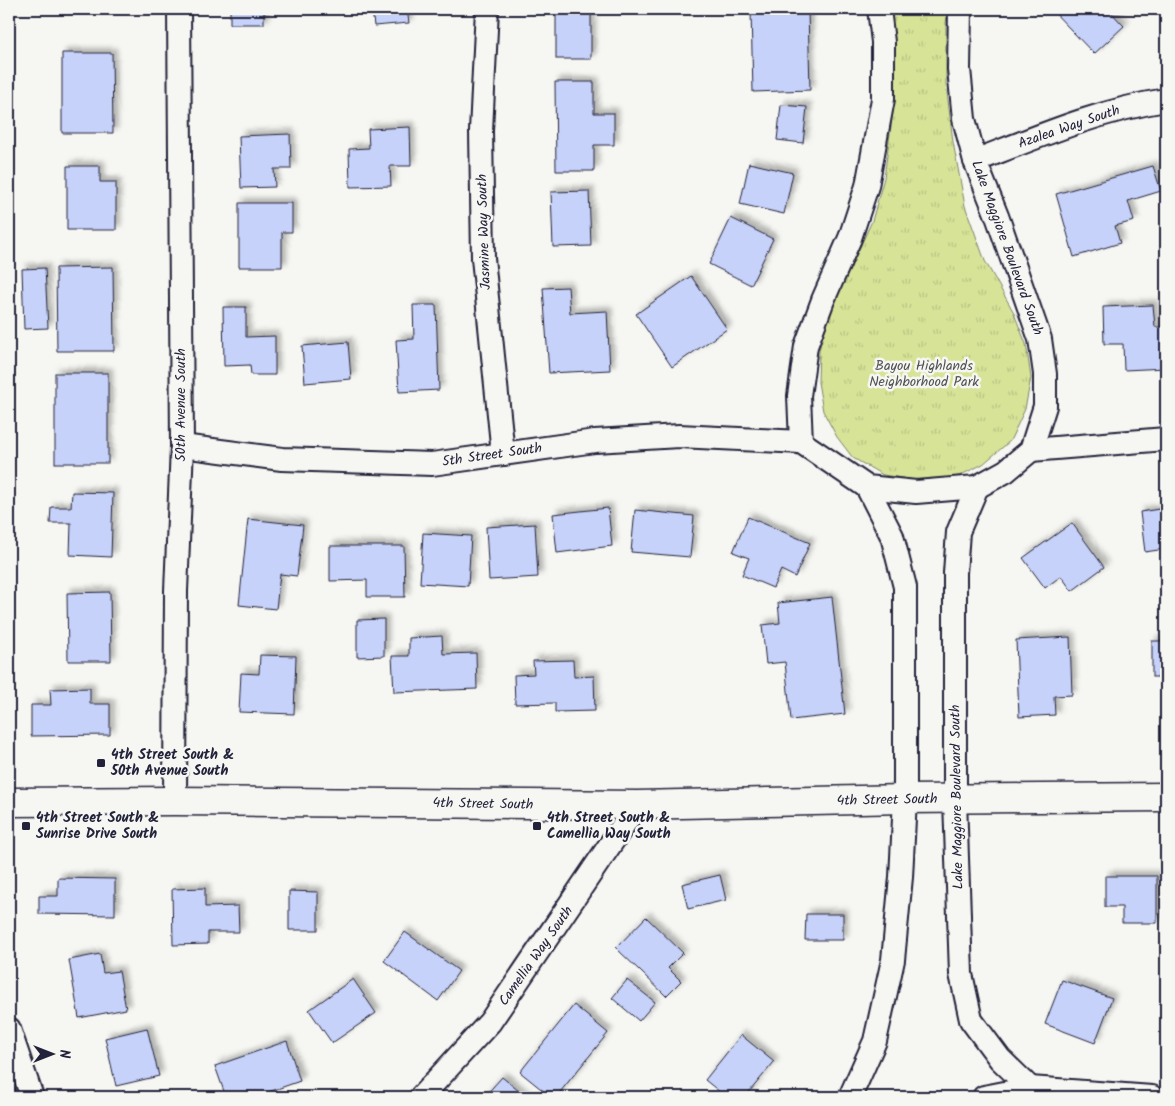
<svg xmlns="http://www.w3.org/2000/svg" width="1175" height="1106" font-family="Kalam,sans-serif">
<defs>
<pattern id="park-tufts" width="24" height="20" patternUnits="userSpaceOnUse" patternTransform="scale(1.25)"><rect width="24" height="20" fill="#d7e497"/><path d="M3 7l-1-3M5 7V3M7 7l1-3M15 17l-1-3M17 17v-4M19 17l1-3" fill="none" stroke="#b8c383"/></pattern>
<filter id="shadow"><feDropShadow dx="4.5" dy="-4.5" stdDeviation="2.5" flood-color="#0004"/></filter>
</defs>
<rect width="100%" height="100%" fill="#f6f6f2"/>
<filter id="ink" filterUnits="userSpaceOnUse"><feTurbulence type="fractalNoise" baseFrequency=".02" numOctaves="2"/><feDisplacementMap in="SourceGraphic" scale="10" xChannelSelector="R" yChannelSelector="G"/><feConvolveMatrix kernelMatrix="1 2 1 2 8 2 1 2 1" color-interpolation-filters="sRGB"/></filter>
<g filter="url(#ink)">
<path fill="url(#park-tufts)" stroke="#7c8369" d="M891 9H948L946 23V84L953 142 965 206 985 261 1013 311 1026 344 1031 378 1025 409 1010 441 983 464 959 476 922 481 883 475 853 458 837 437 823 411 818 382 819 351 826 321 872 221 884 178 893 111V56Z"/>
<g fill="#c6d2f9" stroke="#22223b" filter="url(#shadow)">
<rect x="230" y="9" width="34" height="15"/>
<path d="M372 9H407L409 23 374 26Z"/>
<rect x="556" y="9" width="35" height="50"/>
<path d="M1051 9H1108L1124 26 1094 54Z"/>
<path d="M808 10 810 90 753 92 751 11Z"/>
<path d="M62 53H112L113 133H62Z"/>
<path d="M555 82H594V113H614V145H594V171H556Z"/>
<path d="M781 105 807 107 803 143 777 140Z"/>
<path d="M410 127 411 166H390L391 186 350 187 349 149 369 148 368 129Z"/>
<path d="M290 134 291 169H274L275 187 241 188 239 136Z"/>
<path d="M749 163 793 173 784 214 740 204Z"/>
<path d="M67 166H100V182H116V230H67Z"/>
<path d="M1153 166 1161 191 1128 201 1134 221 1115 226 1120 243 1074 257 1056 194Z"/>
<path d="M589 191 591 246 553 247 551 192Z"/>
<path d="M239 203H292V232H282V267H239Z"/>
<path d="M731 218 773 239 751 285 709 264Z"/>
<path d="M113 267 114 351H57L56 268Z"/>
<path d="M45 268 48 328 24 329 22 269Z"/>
<path d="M691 276 727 329 672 367 636 314Z"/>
<path d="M568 287 570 313 607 311 610 370 549 373 543 288Z"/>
<path d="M413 305H436L439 390 399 392 396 340 414 339Z"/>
<path d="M1153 305 1155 327H1166V368L1124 370 1123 344H1104L1103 307Z"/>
<path d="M223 307H246V337L275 336V375H251L250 365 224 366Z"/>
<path d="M348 342 351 379 305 383 302 346Z"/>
<rect x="55" y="373" width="53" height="90"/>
<path d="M72 492 113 493 111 557 70 555 71 523H50L51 507H71Z"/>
<path d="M608 508 612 546 557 553 553 514Z"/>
<path d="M1166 508V559L1165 549 1145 552 1140 512Z"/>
<path d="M635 510 694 516 690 557 631 552Z"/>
<path d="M748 517 810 543 795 577 781 570 773 588 742 575 749 558 733 552Z"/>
<path d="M248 519 303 525 297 576 280 574 276 609 239 605Z"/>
<path d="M1072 523 1104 567 1072 591 1061 576 1045 588 1023 558Z"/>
<path d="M535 524 538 577 489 580 486 527Z"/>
<path d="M423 533 471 536 468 586 420 583Z"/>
<path d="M330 546H404L405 597H367V580L330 581Z"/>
<path d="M110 592 111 661H68L67 593Z"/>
<path d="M832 597 845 714 791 720 785 662 766 664 762 625 780 623 778 603Z"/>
<path d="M384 619V656L357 657V620Z"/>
<path d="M442 636 443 654 476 653 477 689 394 692 392 656H409V638Z"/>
<path d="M1070 637 1072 695 1054 696 1055 715 1019 717 1016 640Z"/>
<rect x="1152" y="641" width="14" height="36"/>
<path d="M260 655 296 656 294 714 239 712 241 673 259 674Z"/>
<path d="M573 660 574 677 594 676 595 711 555 712V703L515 704 514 675 534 674 533 661Z"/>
<path d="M90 688V704H110V735L31 736V705H51L50 689Z"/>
<path d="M720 875 726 900 688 909 682 884Z"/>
<path d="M1105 876H1157V923H1122V907H1105Z"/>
<path d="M58 878 115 879V915L39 914V896H58Z"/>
<path d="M205 888V907L238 906 239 932H208V944L173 945 172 889Z"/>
<path d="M289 891 318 892V930H289Z"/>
<path d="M806 914H843V940H805Z"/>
<path d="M646 917 683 953 668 968 681 981 666 996 616 948Z"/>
<path d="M405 932 459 971 438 1001 384 961Z"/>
<path d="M100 954 103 973 119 971 126 1009 79 1018 69 960Z"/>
<path d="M353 979 376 1013 332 1043 309 1010Z"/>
<path d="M627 980 655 1002 639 1021 612 998Z"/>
<path d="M1062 980 1112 998 1095 1043 1045 1024Z"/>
<path d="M574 1005 608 1033 556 1097H551L520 1072Z"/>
<path d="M147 1028 159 1076 116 1086 105 1038Z"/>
<path d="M741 1035 774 1062 745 1097H726L705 1080Z"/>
<path d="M287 1041 300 1081 254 1097H226L215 1066Z"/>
<path d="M502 1077 526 1097H484Z"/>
</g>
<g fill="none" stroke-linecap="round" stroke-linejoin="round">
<g stroke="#22223b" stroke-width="26">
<g id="street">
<path d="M487 9 481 131 483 258 503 454"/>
<path d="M975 161C1037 137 1100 110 1166 100"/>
<path d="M801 442 867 487 916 492 977 487 1006 471 1031 450 1045 406V374L1040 339 997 216 975 161 964 119 959 69 960 9"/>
<path d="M801 442 799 396 806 346 823 300 850 238 867 186 883 99V42L879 9"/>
<path d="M182 446 282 459 432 464 595 441 679 436 801 442"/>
<path d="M1031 450 1166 439"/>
<path d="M977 487 958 532 955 573V800L961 974 971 1020 1000 1059 1030 1088"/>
<path d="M175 801 176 591 182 446 179 9"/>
<path d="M9 1029 32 1097"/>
<path d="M421 1097 490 1022 637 805"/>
<path d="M850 1097 875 1041 893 960 901 877 905 799V587L892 536 867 487"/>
<path d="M984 1097 1030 1088 1152 1097"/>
</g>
</g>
<g stroke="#22223b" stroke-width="31">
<path id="secondary" d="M9 802 175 801 637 805 905 799 1166 797"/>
</g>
<use href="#street" stroke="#f6f6f2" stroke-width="22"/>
<use href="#secondary" stroke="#f6f6f2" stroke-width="28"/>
</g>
</g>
<g fill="#22223b" stroke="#f6f6f2" stroke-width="2">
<rect x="96" y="758" width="10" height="10" rx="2.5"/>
<rect x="21" y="821" width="10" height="10" rx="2.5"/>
<rect x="532" y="821" width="10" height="10" rx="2.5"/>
</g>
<g text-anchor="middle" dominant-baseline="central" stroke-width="5" stroke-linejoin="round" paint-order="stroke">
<g font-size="14" fill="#22223b" stroke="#f6f6f2">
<text transform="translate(1069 127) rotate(-19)">Azalea Way South</text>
<text transform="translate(484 232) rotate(-92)">Jasmine Way South</text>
<text transform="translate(1007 248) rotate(70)">Lake Maggiore Boulevard South</text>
<text transform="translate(181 405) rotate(-90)">50th Avenue South</text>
<text transform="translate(492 455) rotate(-8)">5th Street South</text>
<text transform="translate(957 797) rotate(-91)">Lake Maggiore Boulevard South</text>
<text transform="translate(887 800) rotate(-1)">4th Street South</text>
<text transform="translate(483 804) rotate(1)">4th Street South</text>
<text transform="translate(536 956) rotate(-55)">Camellia Way South</text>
</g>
<g font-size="14" fill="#4f5252" stroke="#f6f6f2">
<text x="924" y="366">Bayou Highlands<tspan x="924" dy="16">Neighborhood Park</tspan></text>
</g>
<g font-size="14" font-weight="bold" fill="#22223b" stroke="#f6f6f2" text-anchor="start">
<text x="111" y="755">4th Street South &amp;<tspan x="111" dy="16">50th Avenue South</tspan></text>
<text x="36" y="818">4th Street South &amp;<tspan x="36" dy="16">Sunrise Drive South</tspan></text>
<text x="547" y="818">4th Street South &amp;<tspan x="547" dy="16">Camellia Way South</tspan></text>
</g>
</g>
<rect width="1175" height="1106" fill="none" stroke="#f6f6f2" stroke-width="30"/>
<rect x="15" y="15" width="1145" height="1076" fill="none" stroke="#22223b" stroke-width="2" filter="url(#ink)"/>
<g transform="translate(52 1054) rotate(90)" stroke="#f6f6f2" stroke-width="4" paint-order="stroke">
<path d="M0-4L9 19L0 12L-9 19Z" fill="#22223b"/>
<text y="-8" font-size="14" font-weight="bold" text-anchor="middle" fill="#22223b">N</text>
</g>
</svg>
